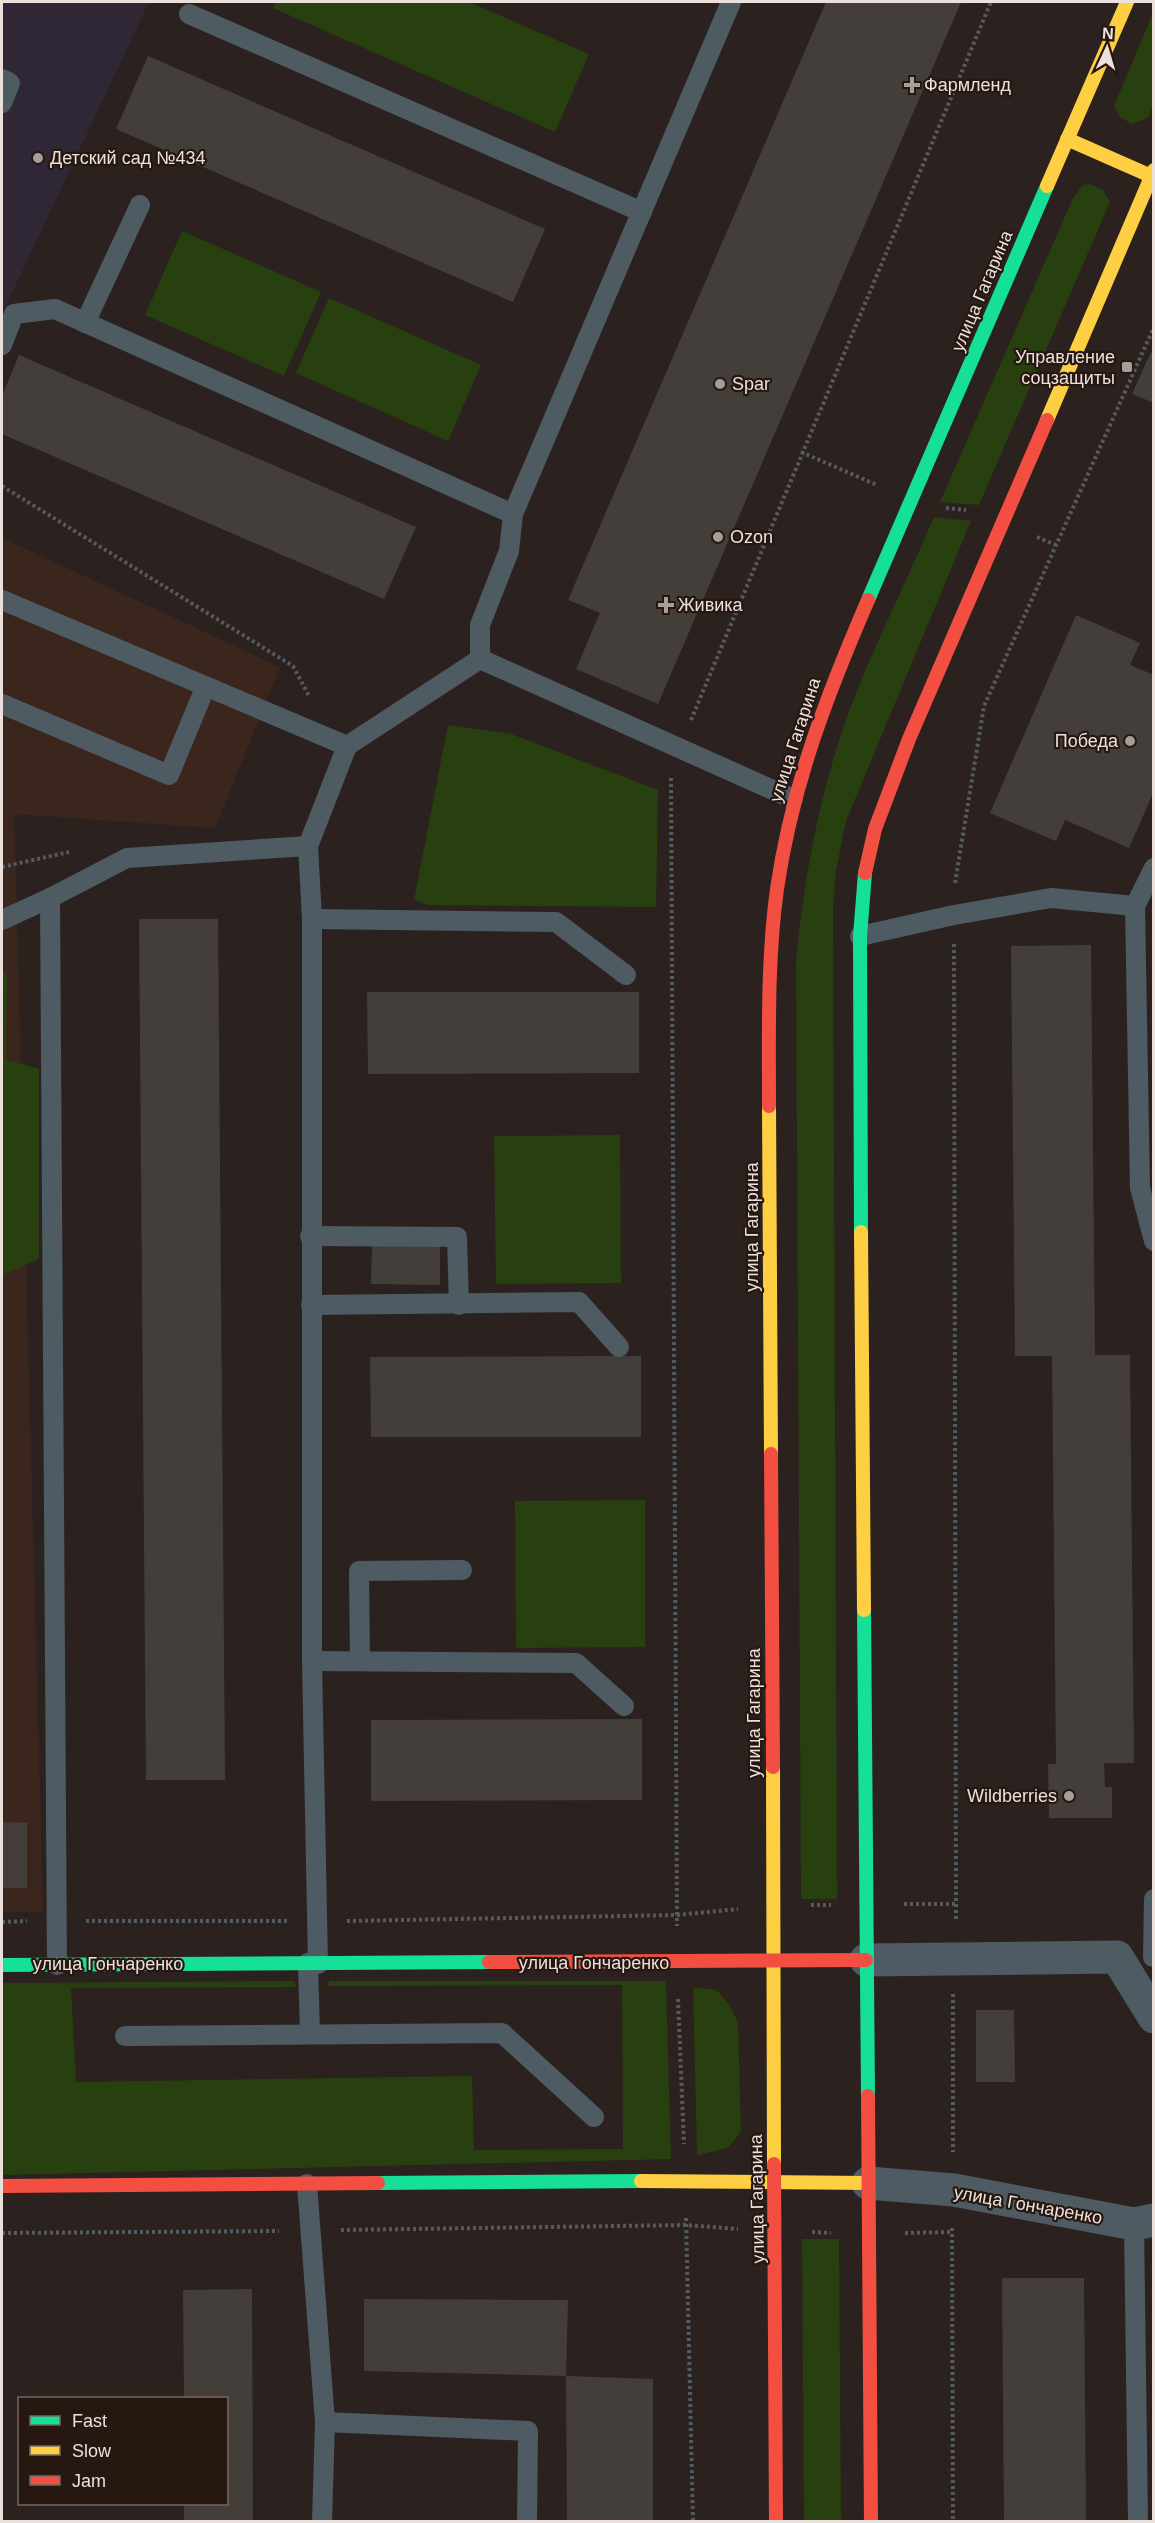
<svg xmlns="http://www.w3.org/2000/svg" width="1155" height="2523" font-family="Arial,sans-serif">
<rect width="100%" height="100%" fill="#2b221f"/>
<path fill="#3b261e" d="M2 538 280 667 215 828 14 814 43 1912H2Z"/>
<path fill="#2f2735" d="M2 2H149L2 314Z"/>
<g fill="#283f0f">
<path d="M276 2H469L589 54 555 132 273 8Z"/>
<path d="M1153 13V105L1148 118 1132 124 1120 117 1114 106Z"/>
<path d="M1090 184 1103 190 1110 202 979 505 940 502 1073 198 1083 185Z"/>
<path d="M182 231 321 292 284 376 145 315Z"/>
<path d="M329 298 481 365 448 441 296 373Z"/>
<path d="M934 517 971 521 846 821 836 870 833 908 837 1899H801L796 961C804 878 819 796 847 717 872 649 906 583 934 517Z"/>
<path d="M448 725 511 734 658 790 656 907 429 905 414 900Z"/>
<path d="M2 969 7 974 6 1059 39 1069V1259L5 1274H2Z"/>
<path d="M620 1135 621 1283 496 1284 494 1136Z"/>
<path d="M645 1500V1647L516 1648 515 1501Z"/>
<path d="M295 1981 296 1987 71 1988 76 2082 472 2076 474 2150 623 2149 622 1985 328 1986 329 1981H666L671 2159 2 2175V1983Z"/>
<path d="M693 1987 717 1990 730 2006 738 2023 741 2132 728 2148 697 2155Z"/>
<path d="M802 2239H839L841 2521H804Z"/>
</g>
<g fill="#443e3a">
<path d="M826 2H961L658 704 576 669 600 613 568 600Z"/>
<path d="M148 56 545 229 513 302 116 129Z"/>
<path d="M1151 352 1154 353V403L1132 394Z"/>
<path d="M19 355 416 527 384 599 2 434V396Z"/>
<path d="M1076 615 1140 643 1130 665 1154 675V791L1129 848 1065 820 1056 841 990 813Z"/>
<path d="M139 919H218L225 1780H146Z"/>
<path d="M1091 945 1095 1355H1130L1134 1763H1104L1105 1787H1112V1818H1049L1048 1764H1056L1052 1356H1015L1011 946Z"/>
<path d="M367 992H639V1073L368 1074Z"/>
<path d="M372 1245 440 1246V1285L371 1284Z"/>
<path d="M641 1356V1437H371L370 1357Z"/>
<path d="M642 1719V1800L371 1801V1720Z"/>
<path d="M2 1822 27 1823V1888H2Z"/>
<path d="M976 2010H1014L1015 2082H976Z"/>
<path d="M1002 2278H1084L1086 2522H1004Z"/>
<path d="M252 2289 253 2522H184V2504H226V2398H184L183 2290Z"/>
<path d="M364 2299 568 2300 566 2376 653 2379V2522H567L566 2376 364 2371Z"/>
</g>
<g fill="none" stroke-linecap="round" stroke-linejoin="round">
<g stroke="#545b60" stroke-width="4" stroke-dasharray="3 3" stroke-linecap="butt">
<path d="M801 452 877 485"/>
<path d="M2 486 293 666 309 696"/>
<path d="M946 508 966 510"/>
<path d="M1037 537 1056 545"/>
<path d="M691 720 991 2"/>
<path d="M671 778 677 1926"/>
<path d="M2 867 69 852"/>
<path d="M955 883 984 706 1154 327"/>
<path d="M954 944 956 1921"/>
<path d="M904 1904H957"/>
<path d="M811 1905H831"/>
<path d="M86 1921H288"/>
<path d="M347 1921 677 1915 738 1909"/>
<path d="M2 1922 27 1921"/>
<path d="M953 1994V2152"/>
<path d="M678 1999 684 2144"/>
<path d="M686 2218 693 2522"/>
<path d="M952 2228 953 2522"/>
<path d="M341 2230 686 2225 738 2229"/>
<path d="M812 2232 831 2233"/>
<path d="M2 2233 279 2231"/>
<path d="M905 2233 952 2232"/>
</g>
<g stroke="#4e5b62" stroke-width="20">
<path d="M189 14 642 212"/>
<path d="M2 79 10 83 2 103"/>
<path d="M85 323 140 205"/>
<path d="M2 345 14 314 55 309 513 514"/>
<path d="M2 600 347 746"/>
<path d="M480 659 793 799"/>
<path d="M2 704 169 775 205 688"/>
<path d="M1154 868 1135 906 1140 1188 1154 1241"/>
<path d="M50 898 57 1965"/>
<path d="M312 919 556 922 626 975"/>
<path d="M2 920 50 898 127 858 308 846"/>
<path d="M860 936 954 915 1051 898 1135 906"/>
<path d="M310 1236 457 1237 459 1305"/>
<path d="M311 1305 579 1302 619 1347"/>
<path d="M312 1661 576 1663 624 1706"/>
<path d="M360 1661 359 1571 462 1570"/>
<path d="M1153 1957 1154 1899"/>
<path d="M308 1963 310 2034"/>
<path d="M318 1964 312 1661V919L308 846 347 746 480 659V625L509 551 513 514 731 2"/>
<path d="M125 2036 502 2033 594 2117"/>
<path d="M307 2184 325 2422 528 2431 527 2522"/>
<path d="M1134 2224 1138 2522"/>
<path d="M322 2522 325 2422"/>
</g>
<g stroke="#4e5b62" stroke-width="33">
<path d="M866 1960 1117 1957 1154 2017"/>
<path d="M868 2183 954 2190 1134 2224 1154 2220"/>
</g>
<g stroke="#16e098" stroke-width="14">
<path d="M868 600 1047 186"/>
<path d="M861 1232 860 936 865 873"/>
<path d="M864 1610 868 2096"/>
<path d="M2 1965 489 1962"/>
<path d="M378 2183 641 2181"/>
</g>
<g stroke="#ffcf43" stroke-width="14">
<path d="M1067 139 1151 176"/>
<path d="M1047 186 1127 2"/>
<path d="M1047 420 1154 170"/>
<path d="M769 1106 771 1454"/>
<path d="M861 1232 864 1610"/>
<path d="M773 1767 774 2164"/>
<path d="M641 2181 868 2183"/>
</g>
<g stroke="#f24e42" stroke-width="14">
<path d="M865 873 875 829 909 739 1047 420"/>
<path d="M769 1106C769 1034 767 961 777 889 792 785 827 695 868 600"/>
<path d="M771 1454 773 1767"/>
<path d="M489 1962 866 1960"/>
<path d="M868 2096 871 2522"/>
<path d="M774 2164 776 2522"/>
<path d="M2 2186 378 2183"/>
</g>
</g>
<g fill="#a89e99" stroke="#261711" stroke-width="2">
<path d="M909 76h6v6h6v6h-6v6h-6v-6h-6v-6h6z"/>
<circle cx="38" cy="158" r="6"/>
<rect x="1121" y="361" width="12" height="12" rx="3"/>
<circle cx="720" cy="384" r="6"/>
<circle cx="718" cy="537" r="6"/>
<path d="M663 596h6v6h6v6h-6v6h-6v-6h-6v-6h6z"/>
<circle cx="1130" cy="741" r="6"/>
<circle cx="1069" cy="1796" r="6"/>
</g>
<g text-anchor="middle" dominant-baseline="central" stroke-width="4.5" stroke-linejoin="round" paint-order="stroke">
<g font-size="18" fill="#ebe0db" stroke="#261711" text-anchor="start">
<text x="924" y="85">Фармленд</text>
<text x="50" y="158">Детский сад №434</text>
<text x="1115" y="357" text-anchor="end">Управление<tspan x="1115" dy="21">соцзащиты</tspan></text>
<text x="732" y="384">Spar</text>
<text x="730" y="537">Ozon</text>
<text x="678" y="605">Живика</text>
<text x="1118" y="741" text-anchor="end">Победа</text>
<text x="1057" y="1796" text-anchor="end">Wildberries</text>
</g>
<g font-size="18" fill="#ebe0db" stroke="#261711">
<text transform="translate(982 291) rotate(-67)">улица Гагарина</text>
<text transform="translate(795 740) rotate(-72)">улица Гагарина</text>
<text transform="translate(752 1227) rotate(-90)">улица Гагарина</text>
<text transform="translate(754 1713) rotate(-90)">улица Гагарина</text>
<text x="594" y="1963">улица Гончаренко</text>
<text x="108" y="1964">улица Гончаренко</text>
<text transform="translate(757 2199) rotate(-91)">улица Гагарина</text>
<text transform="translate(1028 2205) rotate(10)">улица Гончаренко</text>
</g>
</g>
<rect width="1155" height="2523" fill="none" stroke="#ebe0db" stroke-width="6"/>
<rect x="18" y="2397" width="210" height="108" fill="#261711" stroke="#756762" stroke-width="1.5"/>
<rect x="30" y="2416" width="30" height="9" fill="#16e098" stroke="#756762" stroke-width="1.5"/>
<text x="72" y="2427" font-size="18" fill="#ebe0db">Fast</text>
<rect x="30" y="2446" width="30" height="9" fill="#ffcf43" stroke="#756762" stroke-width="1.5"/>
<text x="72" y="2457" font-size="18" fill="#ebe0db">Slow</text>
<rect x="30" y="2476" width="30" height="9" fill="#f24e42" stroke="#756762" stroke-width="1.5"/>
<text x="72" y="2487" font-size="18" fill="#ebe0db">Jam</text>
<g transform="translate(1107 48) rotate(4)" stroke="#261711" stroke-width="4.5" paint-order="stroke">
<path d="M0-4.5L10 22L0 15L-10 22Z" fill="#ebe0db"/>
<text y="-9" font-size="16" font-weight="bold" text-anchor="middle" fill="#ebe0db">N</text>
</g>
</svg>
